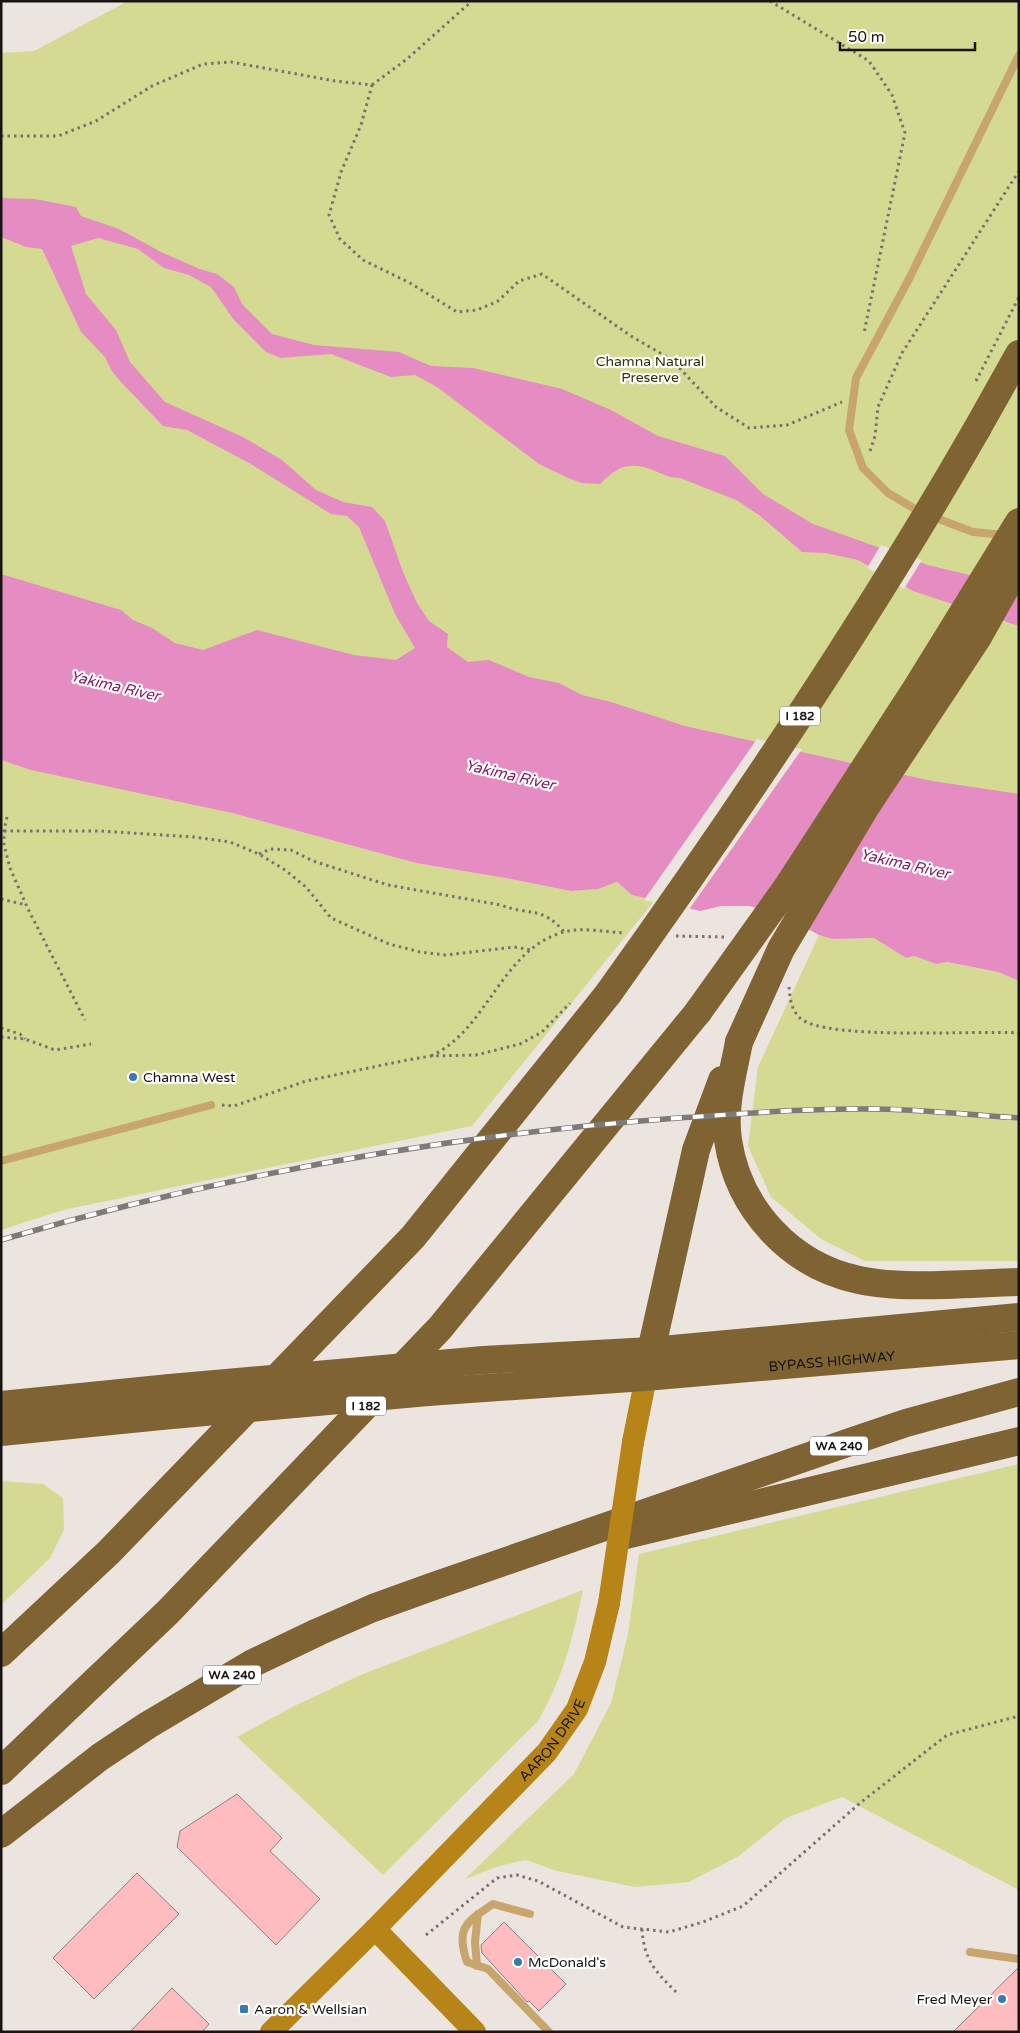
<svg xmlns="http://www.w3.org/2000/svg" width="1020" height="2033" font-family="'Varela Round',sans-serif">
<rect width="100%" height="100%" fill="#ece4df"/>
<g fill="#d5da93">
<path d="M128 1H1019V827L234 665 1 600V53L34 51Z"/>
<path d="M1 760 232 813 416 863 505 878 571 891 598 889 617 882 632 895 655 900 472 1126 63 1210 1 1230Z"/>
<path d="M819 935 832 939 874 938 906 958 914 956 936 964 946 962 998 972 1019 981V1261H865L821 1239 771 1197 748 1146 758 1067Z"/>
<path d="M1019 1464V1890L842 1797 786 1818 739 1856 689 1882 635 1887 557 1871 526 1860 499 1866 465 1879 574 1774 611 1703 628 1634 639 1554Z"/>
<path d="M1 1481 43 1484 63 1498 64 1530 50 1558 1 1605Z"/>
<path d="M583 1590C572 1641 564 1675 538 1721L383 1875 237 1737 292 1707 363 1674Z"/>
</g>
<path fill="#e58cc3" d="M1 198 35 199 76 207 81 216 119 229 161 252 200 269 217 274 234 287 242 304 272 334 314 345 399 352 431 366 473 368 562 389 611 410 658 436 725 456 763 494 813 524 928 565 1019 587V626L913 591 858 560 825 553 802 552 759 515 736 500 680 478C668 478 661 473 650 469 627 461 615 469 600 484L582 483 568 478 539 464 437 387 415 375 391 377 331 354 281 358 266 352 234 320 211 287 189 275 164 268 138 249 98 238 71 246 86 294 116 330 130 362 165 402 243 437 282 460 316 490 343 502 372 507 385 521 403 572 417 603 429 621 448 634 447 647 468 662 489 660 529 677 559 683 582 695 611 702 685 726 932 781 1019 794V981L998 972 947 962 936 964 914 956 906 958 874 938 832 939 819 935 780 914 749 906H721L700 911 632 895 617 882 598 889 571 891 505 878 416 863 232 813 31 770 1 760V574L121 610 133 620 152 628 175 643 203 650 257 630 354 655 396 660 415 648 395 614 359 527 347 516 331 514 249 463 187 430 163 426 120 381 111 370 105 357 81 332 42 249 26 247 1 237Z"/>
<g fill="#ece4df">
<path d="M881 545 922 560 904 589 867 568Z"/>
<path d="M757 739 802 749 688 911 644 900Z"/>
</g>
<g fill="#ffbcc0" stroke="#8b8283">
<path d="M237 1794 282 1838 270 1851 320 1899 276 1945 177 1847 180 1831Z"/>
<path d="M137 1873 179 1914 94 1999 53 1958Z"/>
<path d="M504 1922 566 1984 539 2011 529 2001 527 2002 482 1953 481 1945Z"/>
<path d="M1019 1967V2032H953Z"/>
<path d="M172 1988 209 2024 202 2032H130Z"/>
</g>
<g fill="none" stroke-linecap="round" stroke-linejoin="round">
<g stroke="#77726f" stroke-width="3" stroke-dasharray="2.5 4" stroke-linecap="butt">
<path d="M770 1 869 61 892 95 905 133 864 333"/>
<path d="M372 85 407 59 472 1"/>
<path d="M1 136H58L96 121 152 86 203 64 231 62 335 81 372 85 361 125 341 172 329 215 340 239 363 260 410 283 457 312 477 310 498 301 519 281 542 274 631 336 672 360 716 407 749 428 787 425 842 402"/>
<path d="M976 381 1019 297"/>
<path d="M870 451 875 436 878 407 902 353 1019 171"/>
<path d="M7 817 4 830V845L10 868 28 909 85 1020"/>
<path d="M4 831H100L194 837 230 842 259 854 285 870 306 887 331 918 389 944 420 952 445 955 514 947 532 950"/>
<path d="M259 854 270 849 291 850 313 861 388 885 501 905C529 916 543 906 564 932"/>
<path d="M1 899 26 905"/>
<path d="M676 936 725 937"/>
<path d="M789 987C790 998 791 1010 800 1018 825 1041 978 1030 1019 1033"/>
<path d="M1 1028 20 1034 25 1039"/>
<path d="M1 1037 25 1039 55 1050 91 1044"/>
<path d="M431 1056C488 1030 501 949 564 932 583 927 606 932 625 933"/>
<path d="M222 1105 234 1106 306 1081 407 1060 431 1056 476 1055 520 1044 542 1032 570 1003"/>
<path d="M642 1929C644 1960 655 1971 676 1992"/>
<path d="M426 1935 497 1878 517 1875 538 1881 623 1927 669 1932 703 1922 743 1906 860 1803 947 1735 1019 1716"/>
</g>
<g stroke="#c7a56c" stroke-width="8">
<path d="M1005 535 973 532 920 512 888 493 863 468 849 430 856 378 909 279 1019 55"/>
<path d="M1 1161 211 1105"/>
<path d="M530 1914 493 1904C467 1922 455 1927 467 1962L488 1969 549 2032"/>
<path d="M970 1952 1019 1959"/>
<path d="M477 1966 475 1942 478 1914"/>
</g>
<g stroke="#b78418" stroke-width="22">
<path d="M633 1442 649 1362"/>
<path d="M375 1929 475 2032"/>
<path id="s1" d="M271 2032 375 1929 547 1752 577 1709 595 1662 609 1603"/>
</g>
<g stroke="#7f6332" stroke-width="28">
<path d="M977 429 1019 354"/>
<path d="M739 1042C733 1074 723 1107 728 1140 738 1209 791 1266 859 1280 904 1290 971 1283 1019 1282"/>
<path d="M651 1351 696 1150 722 1080"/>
<path d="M484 1360 651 1351 1019 1317"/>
<path id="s2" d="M428 1392 645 1377 1019 1345"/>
<path d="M1 1405 170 1388"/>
<path d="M1 1432 161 1416"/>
<path d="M622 1536 1019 1441"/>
<path d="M1 1653 109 1552 413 1237 608 994"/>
<path d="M1 1771 168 1612 440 1328 698 1012"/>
<path d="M1 1834 100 1757 148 1725 251 1664 318 1632 373 1608 434 1586 850 1442 906 1423 1019 1392"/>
</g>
<g stroke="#807a77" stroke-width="5.5">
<path id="rail" d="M1 1240C221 1175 449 1135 678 1118 741 1114 805 1108 869 1109 919 1109 969 1115 1019 1118"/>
</g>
<use href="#rail" stroke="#fff" stroke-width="4" stroke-dasharray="11" stroke-linecap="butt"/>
<path stroke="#b78418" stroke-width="22" d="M609 1603 633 1442"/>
<g stroke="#7f6332" stroke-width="28">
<path d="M608 994C739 811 865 624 977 429"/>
<path d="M698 1012 788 886 914 692 1019 522"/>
<path d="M739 1042 781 949 865 808 978 637 1019 564"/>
<path d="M170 1388 484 1360"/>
<path d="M161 1416 428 1392"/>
</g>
</g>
<g fill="#367ab0" stroke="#fff" stroke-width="2">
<circle cx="133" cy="1077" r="5"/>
<circle cx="518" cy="1962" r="5"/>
<circle cx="1002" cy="1999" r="5"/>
<rect x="239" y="2004" width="10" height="10" rx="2.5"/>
</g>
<g text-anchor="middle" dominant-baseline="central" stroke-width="4.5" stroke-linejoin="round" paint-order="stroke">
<g fill="#fff" stroke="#5d5a5a" stroke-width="1">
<rect x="780" y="706.5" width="40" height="19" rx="4"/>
<rect x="346" y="1396.5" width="40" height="19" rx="4"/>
<rect x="810" y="1436.5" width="58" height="19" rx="4"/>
<rect x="203" y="1665.5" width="58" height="19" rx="4"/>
</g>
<g font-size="12" font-weight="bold" fill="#171413">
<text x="800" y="716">I 182</text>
<text x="366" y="1406">I 182</text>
<text x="839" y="1446">WA 240</text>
<text x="232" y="1675">WA 240</text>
</g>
<g font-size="14" fill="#313306" stroke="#fff">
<text x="650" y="361">Chamna Natural<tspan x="650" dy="16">Preserve</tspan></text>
</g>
<g font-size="14" fill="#171413" stroke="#fff" text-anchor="start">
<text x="143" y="1077">Chamna West</text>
<text x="528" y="1962">McDonald's</text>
<text x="992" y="1999" text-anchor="end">Fred Meyer</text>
<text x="254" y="2009">Aaron &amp; Wellsian</text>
</g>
<g font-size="14" fill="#171413" stroke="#fff">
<text stroke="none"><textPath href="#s2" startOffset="405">BYPASS HIGHWAY</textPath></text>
<text stroke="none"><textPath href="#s1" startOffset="406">AARON DRIVE</textPath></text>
</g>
<g font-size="15" font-style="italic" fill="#861f68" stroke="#fff">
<text transform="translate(115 686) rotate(13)">Yakima River</text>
<text transform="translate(510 775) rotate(13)">Yakima River</text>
<text transform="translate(905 864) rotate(13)">Yakima River</text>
</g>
</g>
<rect width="1020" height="2033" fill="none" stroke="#171413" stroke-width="5"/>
<path d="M840 42v8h135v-8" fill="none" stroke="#171413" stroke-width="2.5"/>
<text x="848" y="42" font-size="15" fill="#171413" stroke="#ffffff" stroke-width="4" paint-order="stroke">50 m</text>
</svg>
